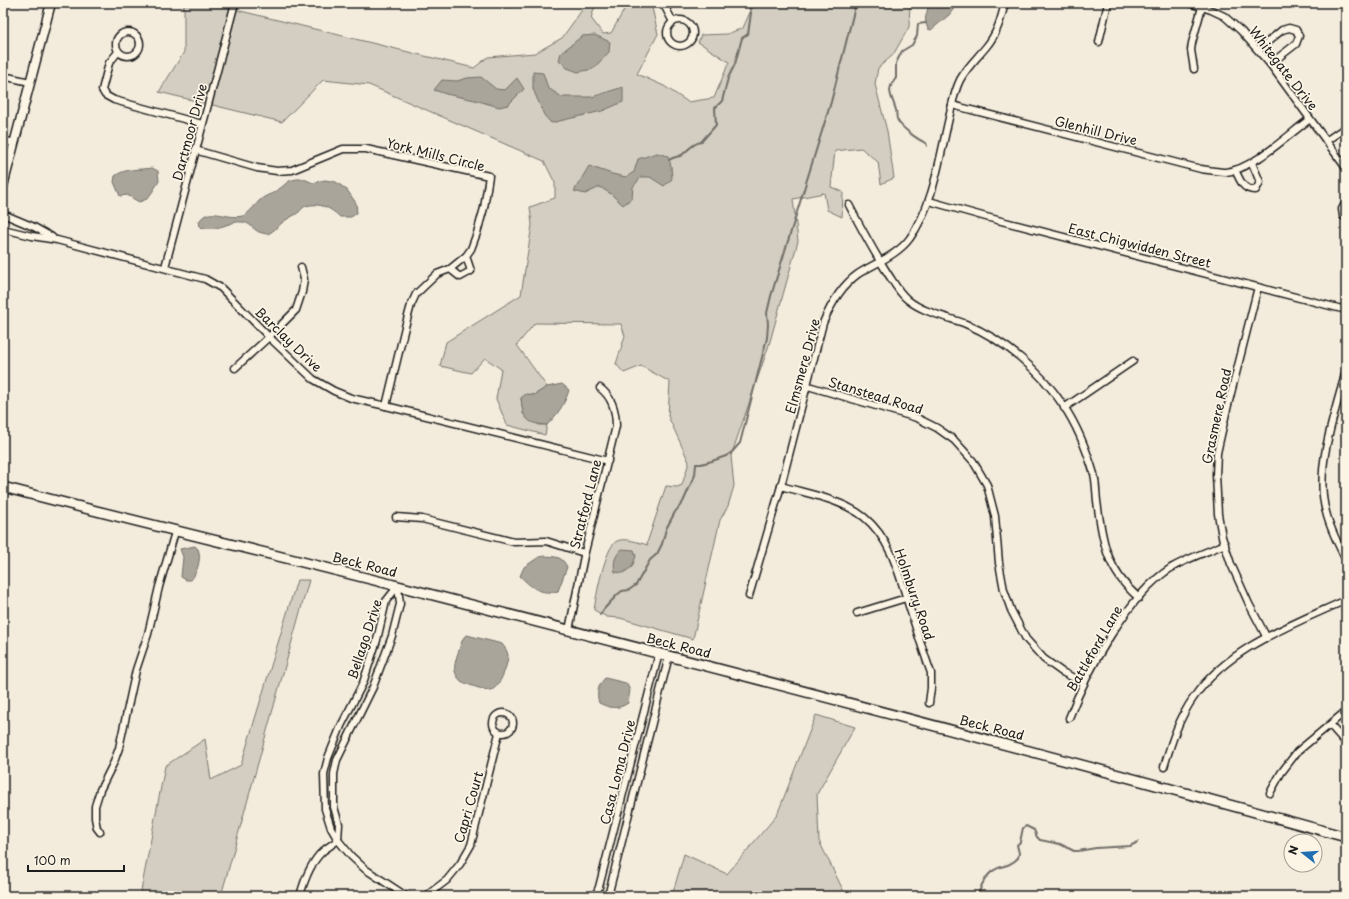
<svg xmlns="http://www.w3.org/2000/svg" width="1349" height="899" font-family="'Playpen Sans',sans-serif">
<rect width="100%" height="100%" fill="#f3ecdd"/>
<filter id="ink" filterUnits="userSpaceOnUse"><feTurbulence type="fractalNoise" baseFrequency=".025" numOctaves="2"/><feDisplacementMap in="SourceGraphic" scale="8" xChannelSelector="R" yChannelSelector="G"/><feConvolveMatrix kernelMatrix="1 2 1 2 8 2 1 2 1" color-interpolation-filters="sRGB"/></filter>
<g filter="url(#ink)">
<g fill="#d3cec1" stroke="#78756e">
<path d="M185 3H208L474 68 488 57 535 53 562 38 587 3H596L591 18 603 34 611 33 628 3H651L658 34 637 74 664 86 688 102 714 98 729 62 698 42 701 35 727 34 743 28 754 3H910L909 27 893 55 878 68 875 84 887 131 894 178 881 184 878 162 861 148 835 151 831 187 843 192 842 217 827 210 824 193 793 199 798 241 769 345 731 456 734 486 728 506 720 520 693 639 620 618 607 617 594 610C596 597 605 546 617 541 626 537 639 543 648 545L647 543 666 486 677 487 682 485 689 462 668 416 670 382 641 366 624 373 616 364 625 336 621 324 535 323 517 345 547 387 534 395 521 398 523 414 539 425H547L545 435 507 425 496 399 501 369 485 358 471 373 440 366 446 342 521 295 532 225 530 207 555 198V183L544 161 369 85 323 80 282 122 159 92 184 52V6Z"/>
<path d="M297 580H309L221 896H140L165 766 205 739 211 780 241 765Z"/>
<path d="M816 715 855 727 817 794 819 841 846 896H672L684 854 727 874 777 815Z"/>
</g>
<g fill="#aaa59b" stroke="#716e68">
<path d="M926 3H958L949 15 931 30 928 29C923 17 927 16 928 6Z"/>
<path d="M595 35 610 42 609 52 593 69 578 72 567 68 559 60 561 53 582 36Z"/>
<path d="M533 72 543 73 548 88 562 97H592L623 87V102L602 111 551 123 544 115 533 89Z"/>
<path d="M481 77 496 89 505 90 517 78 524 89 508 105 499 107 475 100 446 94 434 90 442 80 457 81 467 78Z"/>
<path d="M657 153 668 156 671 166 672 179 664 186 650 177H641L633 187 632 198 623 205 611 194 600 187 585 194 574 191 589 166 612 174 626 177 634 172 638 159Z"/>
<path d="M152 168 158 171 159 181 153 191 147 199 139 202 127 195 120 196 114 182 115 176C125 168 139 170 152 168Z"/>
<path d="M297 179H304L313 183 325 180 336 182 347 190 356 203 357 213 351 217H340C331 208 319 202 306 206 303 207 301 210 299 212 294 216 288 218 283 222 278 226 274 231 268 234 266 234 262 233 259 232 254 230 250 223 243 222 228 220 220 233 200 227L199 222C208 204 230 222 245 215 250 212 256 204 260 200 267 194 274 194 279 189 288 183 285 181 297 179Z"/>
<path d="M562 384 569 390C565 404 557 415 547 425 525 424 523 417 521 398L526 394 534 395 547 387Z"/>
<path d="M195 546 198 549C202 558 197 573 191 580H186L181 577 183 557 180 549Z"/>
<path d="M622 549 634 550 636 556 632 567 623 573 615 572C613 561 615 556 622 549Z"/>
<path d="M545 556C556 557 562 556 567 567L558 591C540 595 532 588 520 576L524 567 539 557Z"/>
<path d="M467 635 502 644C505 648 507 650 508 655 508 664 500 688 491 690 486 691 465 684 461 681 458 678 456 675 455 671 453 664 460 648 462 641L464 637Z"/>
<path d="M605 678 626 683 630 690 628 703C618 710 609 708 599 703 596 693 598 685 605 678Z"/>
</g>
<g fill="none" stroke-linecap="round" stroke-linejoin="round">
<g stroke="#716e68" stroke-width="2">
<path d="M926 23 918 24 917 36 912 45 902 51 896 63V78C885 91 892 96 896 110 897 113 896 116 897 119 900 127 918 140 926 143L927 146"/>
<path d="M669 160C673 157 678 157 682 155 688 150 693 143 701 142L716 125 715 108 722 101 728 78 735 64 742 38 748 34 751 13 748 3"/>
<path d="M600 615 604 609 617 595 622 591 629 590 636 585 650 560 657 554 662 544 666 529 675 512 683 502 695 475 696 464H701L712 461 726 456 732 452 740 443 767 338 768 324 767 313 771 296 831 102 856 3"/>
<path d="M978 896C981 884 988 871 1001 867 1008 865 1012 864 1018 858L1019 853 1017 845 1020 842 1023 828 1026 826 1034 830 1037 837 1040 840 1060 844 1074 851H1078L1096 848 1130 846 1138 842"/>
</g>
<g stroke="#1c1c1c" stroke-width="9">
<g id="minor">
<path d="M504 3H512"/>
<path d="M663 3 673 22"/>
<path d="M1189 3 1211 10 1224 16 1241 31 1270 64 1346 168"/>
<circle cx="680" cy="33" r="13"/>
<circle cx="128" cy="44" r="12"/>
<path d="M1099 42 1108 3"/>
<path d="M1258 50 1282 30 1289 28 1296 30 1299 36 1296 44 1270 64"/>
<path d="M118 52 109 63 102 90 105 95 114 100 202 124"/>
<path d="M1194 69 1191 50 1192 43 1202 7"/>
<path d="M3 76 30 82"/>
<path d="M952 105 1201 169C1209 170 1218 172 1226 172 1252 170 1289 134 1310 119"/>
<path d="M3 140 14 143"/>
<path d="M1326 141 1346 127"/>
<path d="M195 150 257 168 277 171 292 170 343 149H366L489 176 484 208 477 233 471 249 466 256 450 269 437 274 416 294 411 305 405 327 386 406"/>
<path d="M1235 170C1241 181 1242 190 1256 190L1260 182 1252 163"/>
<path d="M929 201 986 217 1346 310"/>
<path d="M1346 202 1342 209 1343 216 1346 217"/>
<path d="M849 205C861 228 874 252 888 274 894 283 899 293 908 300 924 313 948 317 966 324 1004 340 1040 370 1063 405 1076 424 1087 451 1094 474 1096 482 1096 492 1097 501 1102 540 1106 570 1139 598"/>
<path d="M3 214 34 227 52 237"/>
<path d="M3 229 32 236 57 240 205 279 221 288 269 337 313 379 334 391 351 398 386 406 608 461"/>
<path d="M165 267 235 3"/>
<path d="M450 269 460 277 471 271 466 256"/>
<path d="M1258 287 1226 413 1217 453 1216 475 1218 514 1222 537 1231 564 1249 604 1267 638"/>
<path d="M235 368 269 337 296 310 302 292 304 279 301 267"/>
<path d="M1346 371C1335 413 1314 470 1326 512 1330 529 1338 544 1346 560"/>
<path d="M808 386 917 418 937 428 954 440 973 461 987 485 995 516 999 563 1004 590 1011 610 1026 639 1044 659 1062 672 1084 683"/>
<path d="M1064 408 1133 361"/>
<path d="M781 486C808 494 841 499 864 517 891 539 899 574 909 606 916 628 923 651 931 673V688L929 703"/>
<path d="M396 517 422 519 514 542 546 541 584 553"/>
<path d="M398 586 386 601 377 640 363 683 341 726 328 758 324 774 325 809 331 828 338 840 351 856 365 869 406 896"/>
<path d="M749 596 781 486 823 323C831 304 841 286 858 274 875 263 898 255 910 238 933 207 940 156 949 118 952 105 954 92 960 80 967 67 977 58 986 47 997 34 1001 19 1005 3"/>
<path d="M857 613 906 598"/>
<path d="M569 630 584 556 616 426C616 412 612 397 600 388"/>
<circle cx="503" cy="723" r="10"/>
<path d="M1069 718C1087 671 1128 595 1171 568 1188 558 1207 552 1225 544"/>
<path d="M1330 725 1346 743"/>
<path d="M1164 767C1171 743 1179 718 1194 697 1229 647 1292 625 1346 600"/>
<path d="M1270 793 1281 773 1297 752 1346 711"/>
<path d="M100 832 97 828 95 818V806L100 790 114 762 119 748 136 670 148 634 159 587 175 532"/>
<path d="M338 840 339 824 334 807V774L337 760 373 687 392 636 400 604 398 586"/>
<path d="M300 896C304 881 311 862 323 851 328 847 333 844 338 840"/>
<path d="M426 896 447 880 460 864 471 845 499 733"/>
<path d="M595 896 599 887 659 653"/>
<path d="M608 896 669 656"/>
</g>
</g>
<g stroke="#1c1c1c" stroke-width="11">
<path id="tertiary" d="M3 186 51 3"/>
</g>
<g stroke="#1c1c1c" stroke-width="12">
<path id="secondary" d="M3 487C136 522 269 553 402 587 717 668 1032 750 1346 837"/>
</g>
<use href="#minor" stroke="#fcf5e5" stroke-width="6"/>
<use href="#tertiary" stroke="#fcf5e5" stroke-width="8"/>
<use href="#secondary" stroke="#fcf5e5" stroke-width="9"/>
</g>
</g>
<g text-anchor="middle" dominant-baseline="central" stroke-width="3.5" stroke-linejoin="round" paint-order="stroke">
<g font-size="13" fill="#1c1c1c" stroke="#fcf5e5">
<text transform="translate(1284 68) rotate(52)">Whitegate Drive</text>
<text transform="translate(1096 130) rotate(14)">Glenhill Drive</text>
<text transform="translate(189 132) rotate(-75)">Dartmoor Drive</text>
<text transform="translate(436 154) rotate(14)">York Mills Circle</text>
<text transform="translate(1140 245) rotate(14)">East Chigwidden Street</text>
<text transform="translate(289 339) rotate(44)">Barclay Drive</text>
<text transform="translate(802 366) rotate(-75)">Elmsmere Drive</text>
<text transform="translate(876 395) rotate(17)">Stanstead Road</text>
<text transform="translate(1216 416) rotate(-78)">Grasmere Road</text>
<text transform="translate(585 504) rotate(-76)">Stratford Lane</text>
<text transform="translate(365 564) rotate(14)">Beck Road</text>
<text transform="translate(915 594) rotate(71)">Holmbury Road</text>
<text transform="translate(364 639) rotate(-72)">Bellago Drive</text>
<text transform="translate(679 645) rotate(14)">Beck Road</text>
<text transform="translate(1094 648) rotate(-60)">Battleford Lane</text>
<text transform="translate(992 727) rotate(14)">Beck Road</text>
<text transform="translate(617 772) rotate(-76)">Casa Loma Drive</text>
<text transform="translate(468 807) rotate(-74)">Capri Court</text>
</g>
</g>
<rect width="1349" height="899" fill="none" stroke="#fcf5e5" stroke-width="16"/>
<rect x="8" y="8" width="1333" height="883" fill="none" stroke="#1c1c1c" stroke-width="1.5" filter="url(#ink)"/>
<g transform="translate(1303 853) rotate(287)"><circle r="19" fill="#fcf5e5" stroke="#a29e95"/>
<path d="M0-3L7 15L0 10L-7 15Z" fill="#1f6fb2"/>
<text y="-6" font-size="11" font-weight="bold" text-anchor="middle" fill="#1c1c1c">N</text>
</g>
<path d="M28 865v6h96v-6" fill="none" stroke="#1c1c1c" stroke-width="2"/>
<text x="34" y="865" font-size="12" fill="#1c1c1c" stroke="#fcf5e5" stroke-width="3" paint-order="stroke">100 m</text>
</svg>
